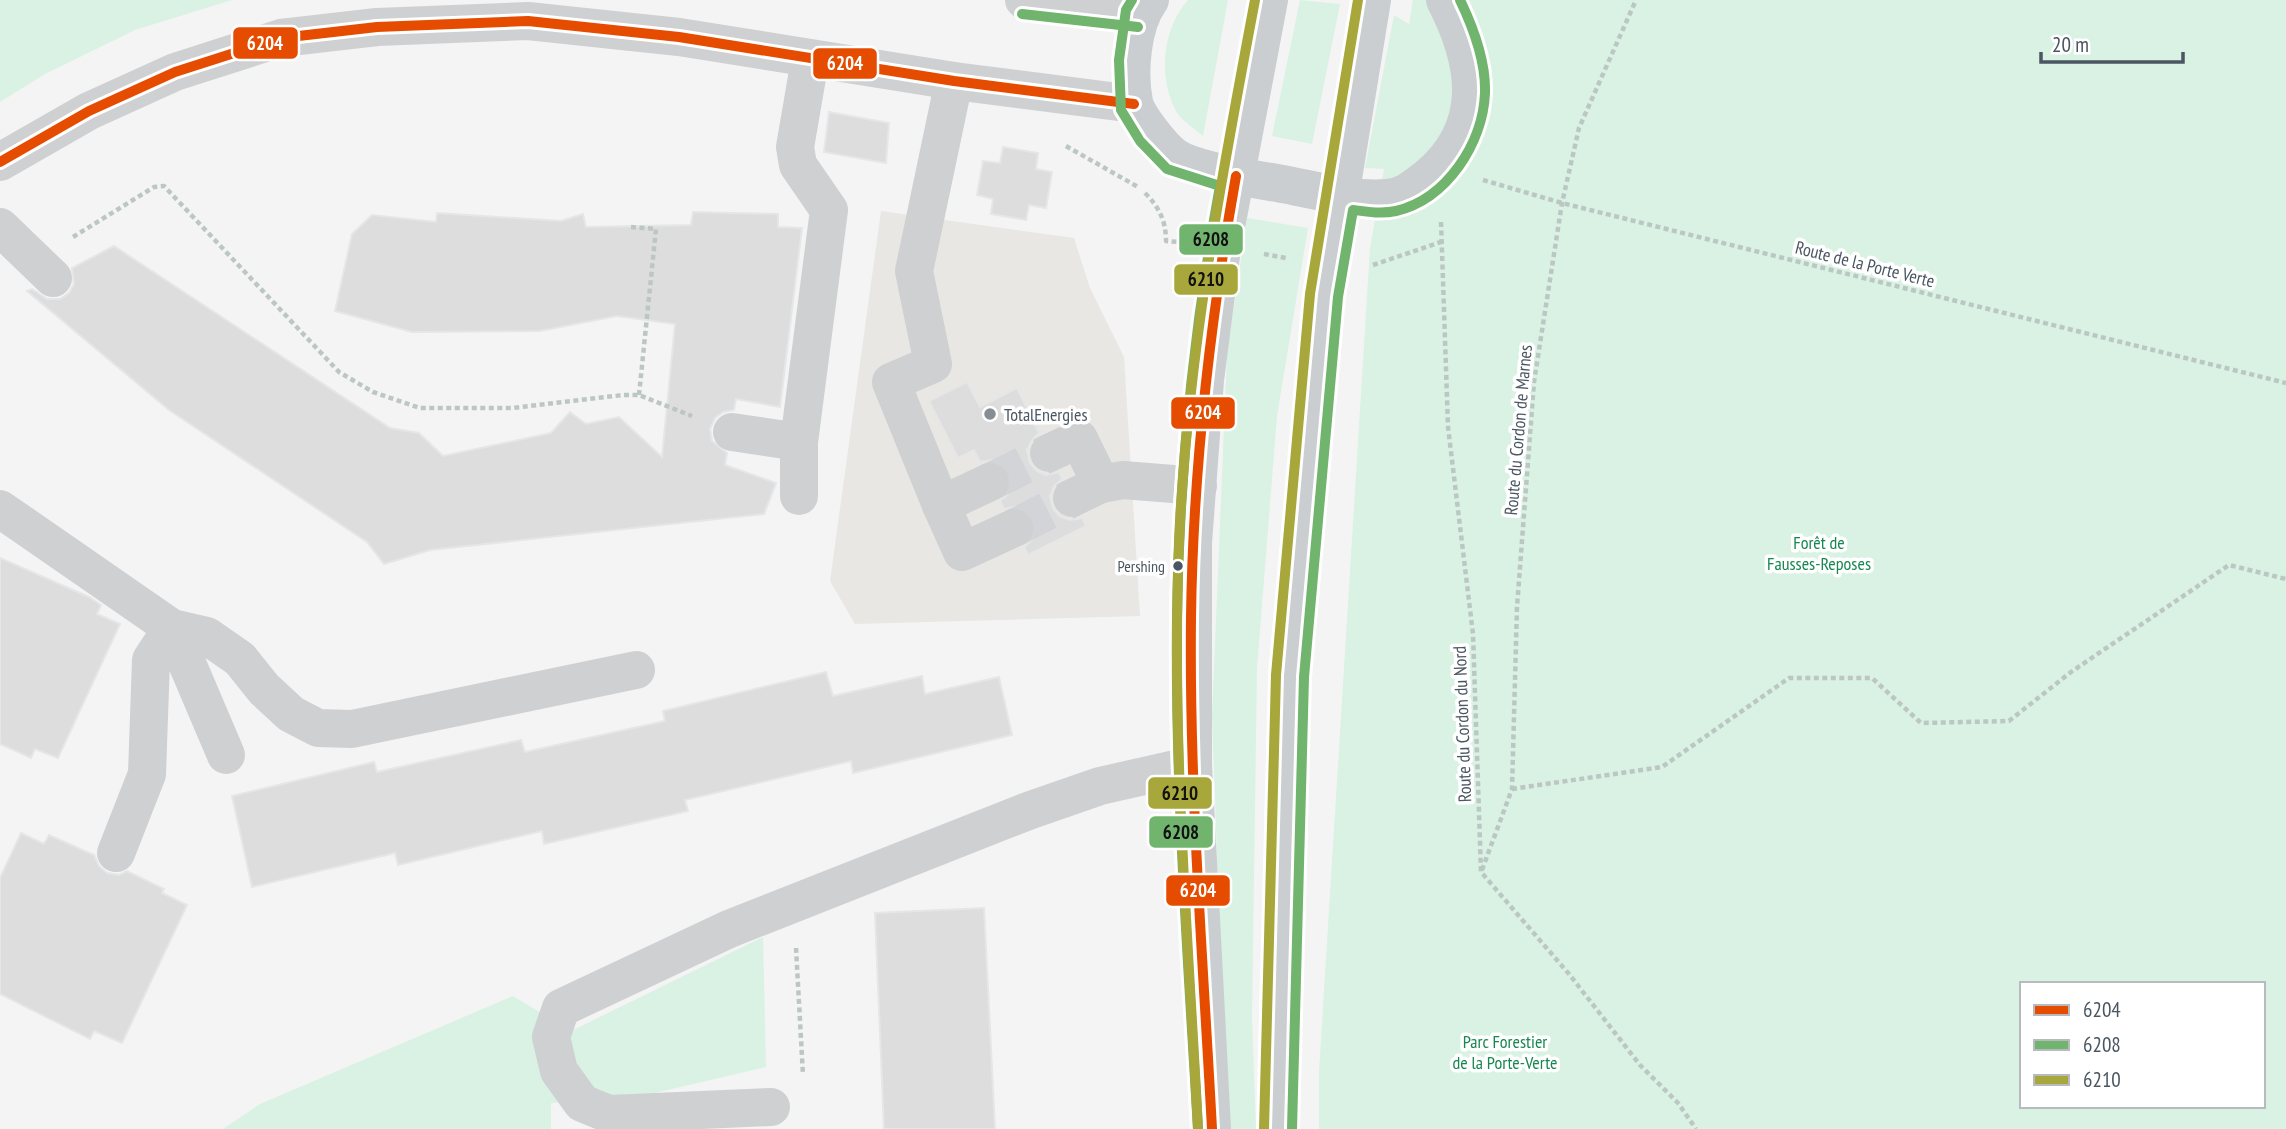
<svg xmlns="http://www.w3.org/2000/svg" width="2286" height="1129" font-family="'PT Sans Narrow',sans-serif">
<rect width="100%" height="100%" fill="#f4f4f4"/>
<path fill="#e8e7e3" d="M881 211 1074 238 1090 288 1124 357 1140 616 855 624 830 581Z"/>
<g fill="#d9f2e3" fill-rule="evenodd">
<path d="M0 0H232L135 30 45 74 0 102Z"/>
<path d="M1188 0H1228L1203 136C1195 129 1179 119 1175 109 1158 75 1163 28 1188 0Z"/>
<path d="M1300 0 1340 4 1312 144 1272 136Z"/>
<path d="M1413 0H2286V1129H1319V1072L1370 248 1384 169 1365 168 1394 15 1409 24ZM2022 984H2263V1106H2022Z"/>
<path d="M1247 218 1308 228 1277 416 1257 668 1252 1018 1256 1129H1227L1212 717 1227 354Z"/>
<path d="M763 937 766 1067 629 1099 551 1103V1129H223L260 1104 513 996 571 1031Z"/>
</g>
<g fill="#ddddde" stroke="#e5e6e7" stroke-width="2">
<path d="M829 112 889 123 886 163 824 152Z"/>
<path d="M1003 147 1038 153 1036 169 1052 172 1046 208 1029 205 1026 220 991 214 993 199 977 195 983 161 1000 163Z"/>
<path d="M693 212 778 214V227L802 228 780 407 736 399 734 410 723 412 715 418 710 429 712 441 727 453 725 465 776 483 764 514 430 550 384 564 367 542 169 410 27 291 32 289 47 299H60L69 293 74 284 72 268 114 246 390 428 419 433 443 456 551 433 570 412 586 424 619 417 662 457 675 324 617 316 540 331 412 332 335 311 352 234 372 215 436 222 437 213 561 221 583 214 586 227 691 225Z"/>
<path d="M967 382 980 407 1017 388 1039 433 1032 440 1027 450 1030 463 1037 471 1046 475 1059 472 1062 479 1054 486 1050 496 1053 508 1059 516 1070 520 1082 518 1086 526 1028 555 1024 547 1032 540 1036 531 1033 518 1027 511 1017 506 1004 509 1000 501 1007 495 1012 485 1009 472 1003 465 993 460 980 462 974 450 958 458 929 401Z"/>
<path d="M0 558 89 597 101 605 97 614 120 624 58 758 35 749 31 758 0 744Z"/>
<path d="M826 672 833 696 922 676 925 694 999 677 1012 735 853 773 851 761 685 800 688 811 544 844 542 831 398 865 395 853 252 887 232 796 374 762 377 772 521 740 525 752 665 721 663 711Z"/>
<path d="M21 833 44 844 49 835 94 855 99 866 107 873 119 875 127 871 164 889 162 893 187 905 122 1043 94 1031 90 1039 0 994V878Z"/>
<path d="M984 908 995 1129H884L875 913Z"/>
</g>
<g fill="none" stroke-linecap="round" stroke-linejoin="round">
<g stroke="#d2d4d7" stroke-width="38" stroke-dasharray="38 19" stroke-linecap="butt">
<path d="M990 482 1049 453"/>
<path d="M1014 528 1072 498"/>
</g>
<g stroke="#bcc7c4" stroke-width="4.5" stroke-dasharray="5 3.5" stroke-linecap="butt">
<path d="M1066 146 1138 187"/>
<path d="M1483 180 1562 203 2286 383"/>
<path d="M1145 193C1159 207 1166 221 1166 241L1179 242"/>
<path d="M1441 222 1448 427 1473 634 1481 872 1569 974 1640 1065 1678 1103 1696 1129"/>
<path d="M631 227 656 229 639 395"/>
<path d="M73 237 154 187 164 186 339 372 373 392 420 408H512L623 395H639L692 416"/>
<path d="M1264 254 1286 258"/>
<path d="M1373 265 1441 242"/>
<path d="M1512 789 1662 767 1789 678H1872L1921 723 2009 721 2071 672 2229 565 2286 579"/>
<path d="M1482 870 1512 789 1517 607 1534 382 1562 203 1579 128 1636 0"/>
<path d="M796 948 803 1075"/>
</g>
<g stroke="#ced0d2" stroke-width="38">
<path d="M1024 0 1140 13"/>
<path d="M954 81 914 271 933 364 891 382 941 505 990 482"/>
<path d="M0 162 89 111 175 72 281 38 377 27 528 21 679 37 954 81 1134 104"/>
<path d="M0 227 53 278"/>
<path d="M732 432 799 442"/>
<path d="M1049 453 1079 439 1101 484 1123 480 1198 486"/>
<path d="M799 496V442L829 210 798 165 795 147 810 60"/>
<path d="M1072 498 1101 484"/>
<path d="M941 505 962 552 1014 528"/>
<path d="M0 509 172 628 207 636 240 659 264 689 291 714 318 728 352 729 636 670"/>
<path d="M116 853 147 774 151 660 172 628 226 755"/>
<path d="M771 1107 609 1114 582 1103 559 1071 551 1037 561 1008 729 929 1028 811 1100 786 1193 765"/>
</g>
<g stroke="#caced1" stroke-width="38">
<path d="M1150 0C1132 25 1128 71 1134 102 1136 115 1163 149 1175 157 1195 170 1252 179 1277 183 1312 189 1351 201 1387 198 1404 197 1415 187 1428 177 1488 127 1477 62 1445 0"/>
<path d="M1212 1129 1193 765V543L1205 380 1222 248 1269 0"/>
<path d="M1278 1129 1290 676 1324 295 1372 0"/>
</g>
<g stroke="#fff" stroke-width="16">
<g id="bus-1">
<path d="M0 162 89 111 175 72 281 38 377 27 528 21 679 37 954 81 1134 104"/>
<path d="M1212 1129C1203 959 1189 788 1191 617 1193 469 1210 322 1236 176"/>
</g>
</g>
<g stroke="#fff" stroke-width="16">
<g id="bus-2">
<path d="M1132 0 1126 10 1119 60 1121 110 1140 141 1167 169 1220 186C1194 328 1179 472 1177 617 1175 788 1188 958 1198 1129"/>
<path d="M1022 14 1138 27"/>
<path d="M1292 1129 1304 677 1338 297 1353 210C1368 212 1382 214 1396 211 1447 199 1483 143 1485 93 1486 61 1474 29 1460 0"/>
</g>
</g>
<g stroke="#fff" stroke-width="16">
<g id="bus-3">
<path d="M1198 1129C1188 934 1171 737 1179 542 1187 358 1221 180 1255 0"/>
<path d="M1264 1129 1276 675 1310 294 1358 0"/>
</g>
</g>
<use href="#bus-1" stroke="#e54c00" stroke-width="10"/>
<use href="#bus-2" stroke="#71b46e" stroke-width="10"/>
<use href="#bus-3" stroke="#a8a73b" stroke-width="10"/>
</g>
<circle fill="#868d94" stroke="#fff" stroke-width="2.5" cx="990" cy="414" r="7"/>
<circle fill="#4a5661" stroke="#fff" stroke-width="2.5" cx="1178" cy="566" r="6"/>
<g text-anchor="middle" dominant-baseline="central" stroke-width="7" stroke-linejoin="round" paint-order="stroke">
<g font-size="16" fill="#4a5661" stroke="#fff" text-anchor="end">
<text x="1165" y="566">Pershing</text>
</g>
<g font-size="18" fill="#4a5661" stroke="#fff">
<text transform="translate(1865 264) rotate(14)">Route de la Porte Verte</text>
<text transform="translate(1518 430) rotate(-85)">Route du Cordon de Marnes</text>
<text transform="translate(1462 724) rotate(-92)">Route du Cordon du Nord</text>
</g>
<g font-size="18" fill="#4a5661" stroke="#fff" text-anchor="start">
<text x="1004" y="414">TotalEnergies</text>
</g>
<g font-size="18" fill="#17864f" stroke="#fff">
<text x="1819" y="542">Forêt de<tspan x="1819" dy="21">Fausses-Reposes</tspan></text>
<text x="1505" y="1041">Parc Forestier<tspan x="1505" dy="21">de la Porte-Verte</tspan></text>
</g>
</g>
<g stroke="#fff" stroke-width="2.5">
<rect x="232" y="26" width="67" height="34" rx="7" fill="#e54c00"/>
<rect x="812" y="47" width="66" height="33" rx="7" fill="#e54c00"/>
<rect x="1178" y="223" width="66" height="33" rx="7" fill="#71b46e"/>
<rect x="1173" y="263" width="66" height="33" rx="7" fill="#a8a73b"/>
<rect x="1170" y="396" width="66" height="34" rx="7" fill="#e54c00"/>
<rect x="1147" y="776" width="66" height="34" rx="7" fill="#a8a73b"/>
<rect x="1148" y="815" width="66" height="34" rx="7" fill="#71b46e"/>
<rect x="1165" y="874" width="66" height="33" rx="7" fill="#e54c00"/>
</g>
<g font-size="19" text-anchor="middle" font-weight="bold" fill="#fff">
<text x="265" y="50">6204</text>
<text x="845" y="70">6204</text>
<text x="1203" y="419">6204</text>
<text x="1198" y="897">6204</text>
</g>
<g font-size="19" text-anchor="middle" font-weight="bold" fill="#111">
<text x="1211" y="246">6208</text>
<text x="1206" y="286">6210</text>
<text x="1180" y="800">6210</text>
<text x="1181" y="839">6208</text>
</g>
<rect x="2020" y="982" width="245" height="126" fill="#ffffff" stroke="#b7bbc0" stroke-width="2"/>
<rect x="2034" y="1005" width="35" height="10" fill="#e54c00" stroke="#b7bbc0" stroke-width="2"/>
<text x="2083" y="1017" font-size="21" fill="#4a5661">6204</text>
<rect x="2034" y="1040" width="35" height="10" fill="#71b46e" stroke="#b7bbc0" stroke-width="2"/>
<text x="2083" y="1052" font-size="21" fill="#4a5661">6208</text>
<rect x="2034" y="1075" width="35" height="10" fill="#a8a73b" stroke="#b7bbc0" stroke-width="2"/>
<text x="2083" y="1087" font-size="21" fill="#4a5661">6210</text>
<path d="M2041 52v10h142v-10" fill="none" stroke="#4a5661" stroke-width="3.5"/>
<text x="2052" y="52" font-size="21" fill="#4a5661" stroke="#ffffff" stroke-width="5" paint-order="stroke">20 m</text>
</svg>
